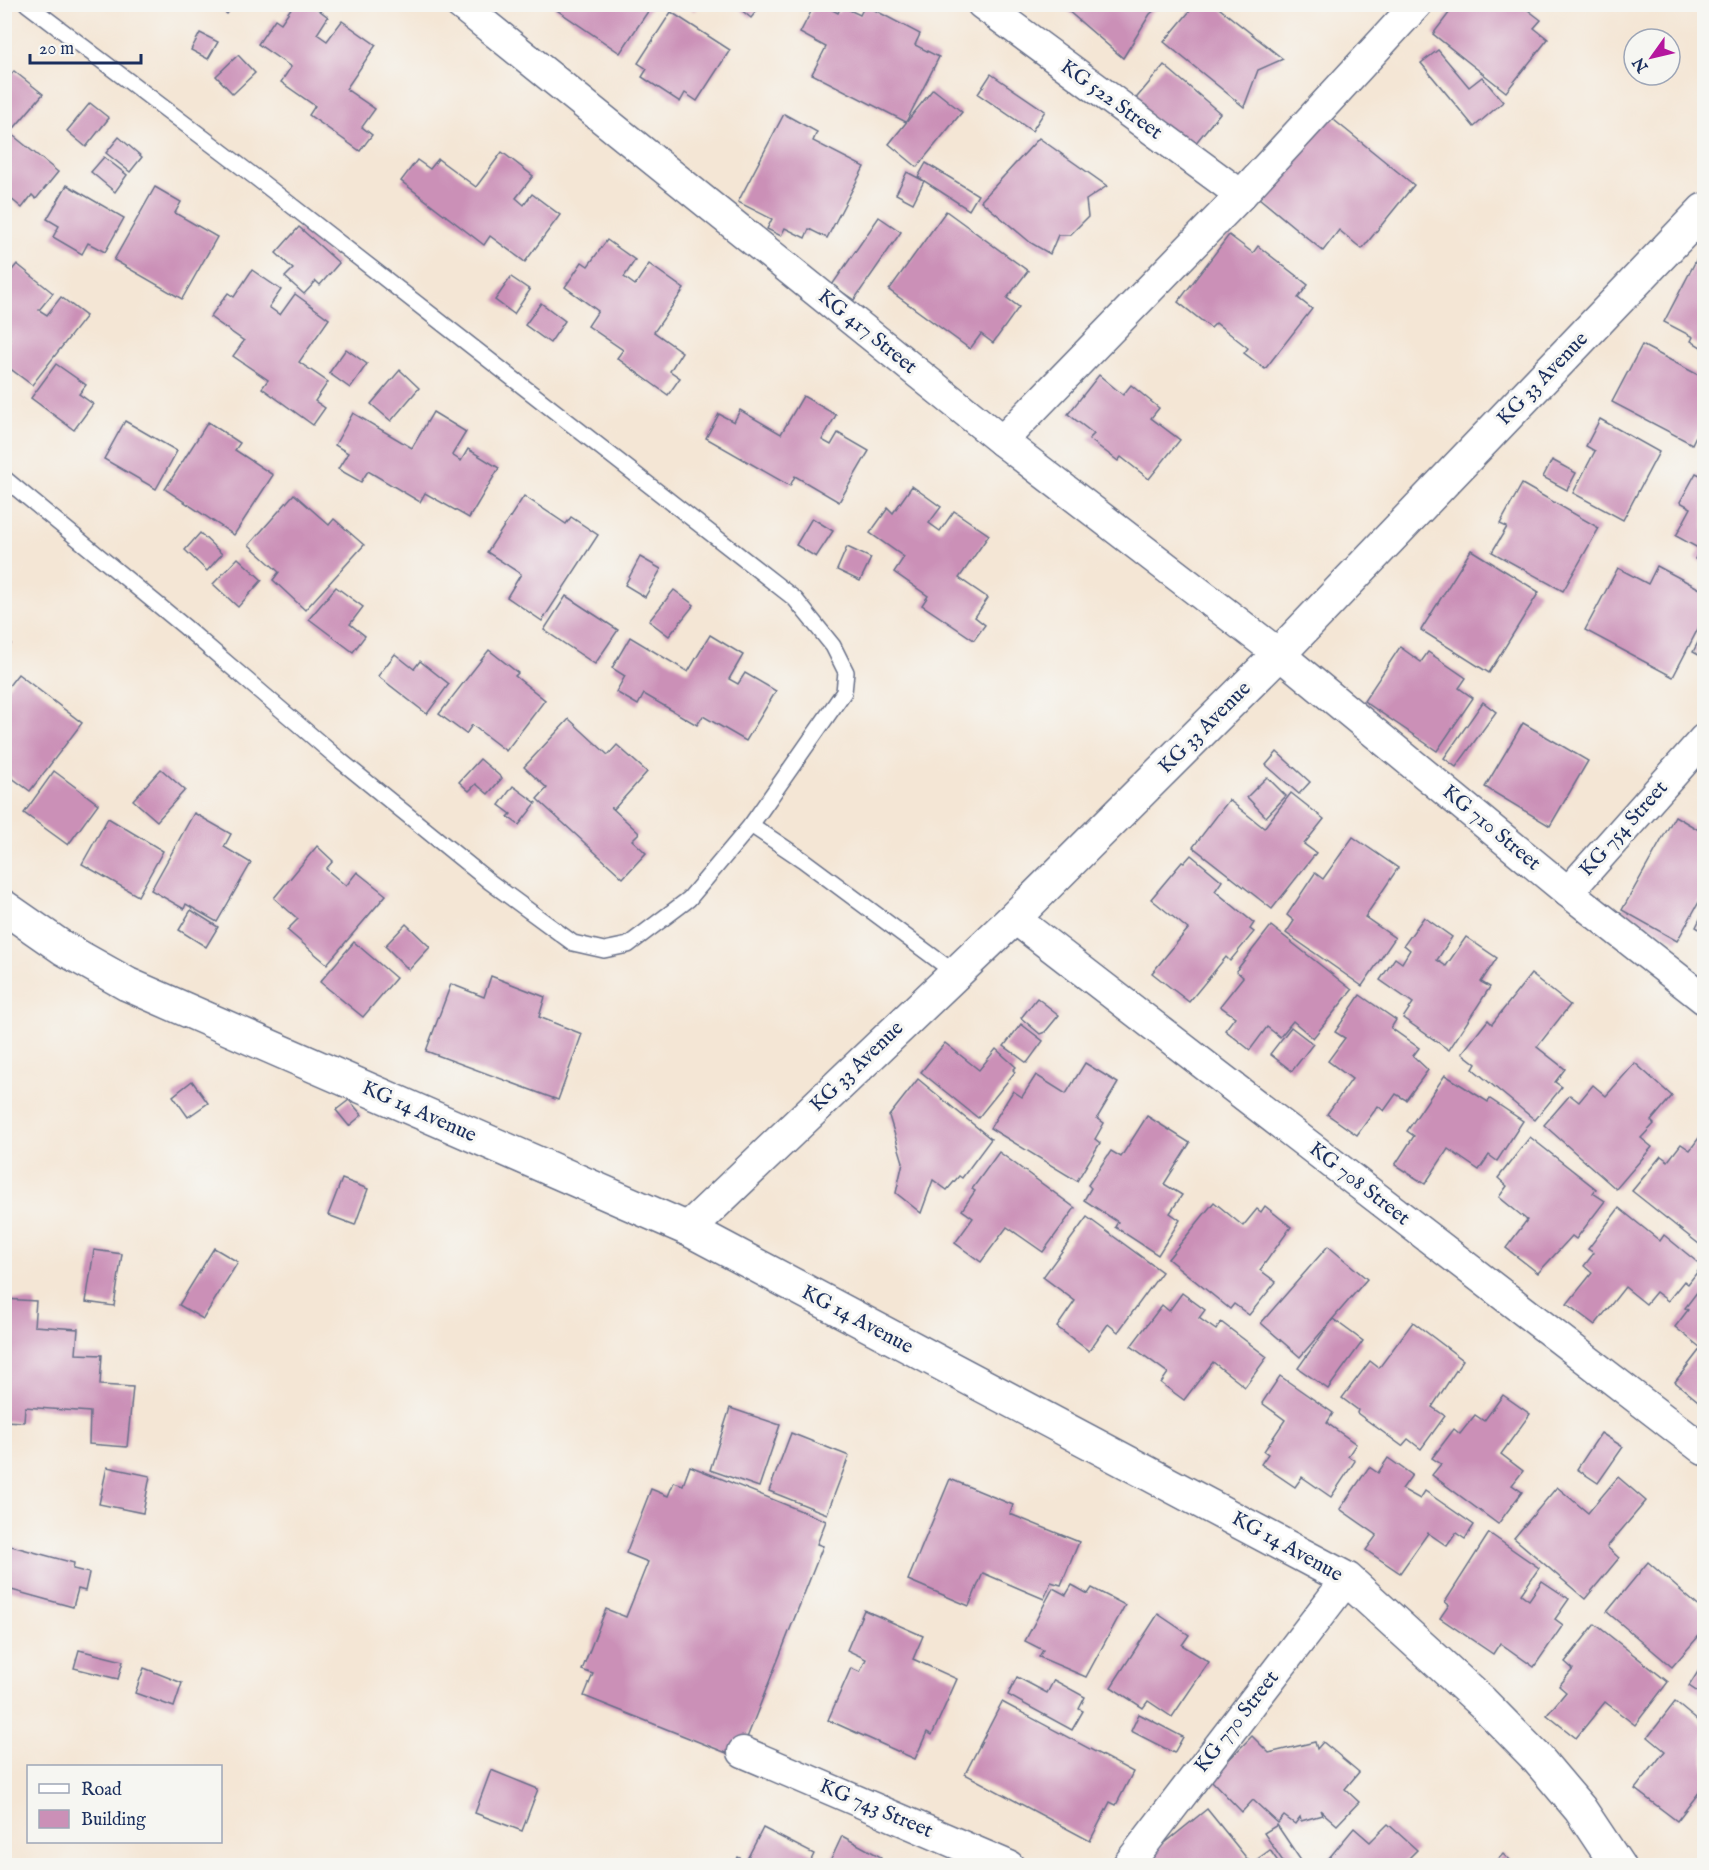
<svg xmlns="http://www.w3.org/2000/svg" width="1709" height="1870" font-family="'IM FELL English',serif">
<rect width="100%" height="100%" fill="#f6f6f2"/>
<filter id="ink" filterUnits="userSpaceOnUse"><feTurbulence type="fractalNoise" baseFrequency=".0167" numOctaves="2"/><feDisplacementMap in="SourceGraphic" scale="12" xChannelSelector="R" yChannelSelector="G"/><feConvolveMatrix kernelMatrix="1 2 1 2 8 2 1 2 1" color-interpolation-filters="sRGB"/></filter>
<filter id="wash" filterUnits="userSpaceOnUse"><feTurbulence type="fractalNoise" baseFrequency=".008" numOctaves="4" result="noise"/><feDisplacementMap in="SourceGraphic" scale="24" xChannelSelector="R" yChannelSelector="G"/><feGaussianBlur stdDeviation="1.35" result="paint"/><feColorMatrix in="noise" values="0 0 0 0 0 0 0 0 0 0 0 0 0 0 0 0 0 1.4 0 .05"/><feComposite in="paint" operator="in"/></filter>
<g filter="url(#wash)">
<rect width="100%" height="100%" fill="#f4e6d5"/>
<g id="blocks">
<g fill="#cb90b7">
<path d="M213 4H234L227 14Z"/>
<path d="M294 4H311L328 17 317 34 327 41 342 21 376 45 346 89 375 109 362 127 372 135 360 151 309 115 315 106 281 82 291 67 258 44 275 19 281 23Z"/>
<path d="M557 4H653L620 53 554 8Z"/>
<path d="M686 4H699L694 11Z"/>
<path d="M734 4H762L751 18Z"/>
<path d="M815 4H821L838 13 841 6 860 15 865 5 920 34 915 45 939 57 906 122 812 74 826 47 800 33Z"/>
<path d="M1060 4H1162L1150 14 1123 58Z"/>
<path d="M1456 4H1520L1541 20 1534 28 1548 39 1506 92 1433 34Z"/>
<path d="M1195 5H1215L1283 59 1258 70 1244 107 1164 42Z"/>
<path d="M671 12 730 50 697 101 685 93 680 102 642 77 647 69 638 63Z"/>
<path d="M200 33 218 42 208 59 191 50Z"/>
<path d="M1438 50 1469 87 1482 77 1503 102 1474 127 1421 63Z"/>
<path d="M238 55 255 73 233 94 216 76Z"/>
<path d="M1164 65 1220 113 1190 150 1133 102Z"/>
<path d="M14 71 43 94 10 133 58 172 36 199 32 195 22 208 4 193 7 175 4 173V83Z"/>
<path d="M991 74 1045 111 1032 131 978 94Z"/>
<path d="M933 89 962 112 917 167 889 144Z"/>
<path d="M90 103 109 118 86 147 67 131Z"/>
<path d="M784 114 817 132 813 141 864 167 827 238 809 229 805 238 785 228 781 236 767 229 772 219 738 202Z"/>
<path d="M1329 116 1414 185 1362 249 1339 230 1323 251 1259 198Z"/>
<path d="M119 137 142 157 130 172 106 153Z"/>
<path d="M1039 138 1107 186 1086 200 1088 217 1070 235H1058L1050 254 1031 243 981 201Z"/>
<path d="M502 152 533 176 516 198 524 205 532 194 560 215 525 262 490 236 484 245 401 181 417 160 430 169 438 159 476 187Z"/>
<path d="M104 157 127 175 115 192 91 172Z"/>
<path d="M926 163 978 195 969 210 918 177Z"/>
<path d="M907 172 924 181 913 203 896 194Z"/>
<path d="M67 185 124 218 105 252 88 243 82 254 53 237 59 226 47 219Z"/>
<path d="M155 187 181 202 175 213 217 237 182 299 114 260Z"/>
<path d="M946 211 1028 271 1007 298 1019 307 993 343 981 334 970 349 889 290Z"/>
<path d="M879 217 901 232 854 300 832 285Z"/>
<path d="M299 227 339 263 320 285 316 281 304 294 285 277 293 269 276 253Z"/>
<path d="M1229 235 1253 253 1258 246 1308 285 1298 298 1312 309 1265 369 1244 353 1248 348 1216 323 1211 328 1178 302Z"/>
<path d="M607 240 635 260 624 277 635 285 649 264 684 289 654 332 682 352 670 371 680 378 668 395 617 358 623 350 588 326 598 311 565 287 582 262 588 266Z"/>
<path d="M1702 249 1704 251V349L1691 341 1693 337 1664 322Z"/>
<path d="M17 264 53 293 39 310 47 315 61 297 86 316 32 385 4 364V346L10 339 4 335V280Z"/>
<path d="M252 270 281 290 269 307 280 315 295 294 329 319 299 362 328 382 315 401 325 408 313 425 262 388 268 380 233 356 244 341 210 317 228 293 234 297Z"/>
<path d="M511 277 530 290 514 314 495 300Z"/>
<path d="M541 303 565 321 550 343 525 325Z"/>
<path d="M1642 345 1704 378V419L1692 444 1612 402Z"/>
<path d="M346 349 367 364 350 388 329 373Z"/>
<path d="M56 364 86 385 79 394 93 404 74 430 31 398Z"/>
<path d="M400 370 419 388 391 421 371 404Z"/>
<path d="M1099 375 1123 395 1131 385 1159 408 1151 418 1180 440 1149 479 1121 457 1118 461 1089 439 1094 434 1068 414Z"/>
<path d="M803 396 836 415 822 440 831 445 838 433 869 451 839 502 795 476 790 486 706 438 719 414 734 422 740 410 781 434Z"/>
<path d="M433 412 466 432 452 455 461 461 468 449 499 468 469 518 425 493 420 502 368 471 361 482 338 469 348 453 335 445 353 413 412 448Z"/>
<path d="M1600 419 1659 452 1623 520 1573 493 1595 451 1586 446Z"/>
<path d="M125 421 177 451 156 489 104 459Z"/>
<path d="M208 422 240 443 235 450 273 475 234 535 165 489Z"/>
<path d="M1552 460 1576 473 1567 490 1543 477Z"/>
<path d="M1696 473 1704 477V564L1695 559 1700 549 1676 536 1691 508 1680 502Z"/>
<path d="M1522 484 1599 528 1563 591 1492 552 1507 527 1500 524Z"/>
<path d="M912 486 941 507 929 523 940 531 954 511 989 535 959 578 988 598 975 617 985 625 974 640 922 605 928 596 894 572 904 557 870 533 888 508 893 513Z"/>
<path d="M294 494 329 525 334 519 364 545 305 610 273 580 279 572 249 545Z"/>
<path d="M524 496 566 524 571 517 598 535 542 621 507 597 521 574 487 552Z"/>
<path d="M812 518 833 531 816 557 796 545Z"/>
<path d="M200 533 222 554 207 571 185 550Z"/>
<path d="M847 547 871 558 860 581 837 570Z"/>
<path d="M1471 550 1539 592 1489 673 1421 630Z"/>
<path d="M640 557 661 569 645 597 625 585Z"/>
<path d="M238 558 262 580 238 607 213 584Z"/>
<path d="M1657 566 1704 591V617L1673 677 1585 630 1618 568 1648 584Z"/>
<path d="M336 587 363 607 350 624 365 636 353 652 309 619Z"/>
<path d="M674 590 694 605 669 636 649 621Z"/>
<path d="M566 596 618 630 595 664 544 630Z"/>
<path d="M1704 631V658L1693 652Z"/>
<path d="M710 635 743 655 729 679 738 684 745 673 776 691 746 741 703 716 697 725 644 694 638 705 616 692 625 676 612 668 630 637 688 672Z"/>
<path d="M4 639 11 644 4 653Z"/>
<path d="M1400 647 1421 662 1428 652 1466 678 1459 688 1473 698 1437 751 1364 701Z"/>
<path d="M489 650 518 673 515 676 545 700 506 751 472 725 466 734 439 714Z"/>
<path d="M395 654 414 669 420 661 449 684 427 714 378 676Z"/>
<path d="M18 674 82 723 30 791 4 772V753L8 748 4 745V692Z"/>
<path d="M1483 702 1496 712 1456 767 1444 758Z"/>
<path d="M569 719 608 755 617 745 647 772 614 809 611 807 639 833 632 840 646 853 623 878 537 799 547 788 524 767Z"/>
<path d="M1523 723 1588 761 1550 826 1485 787Z"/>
<path d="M1277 752 1310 782 1299 794 1266 765Z"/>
<path d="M480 759 502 778 488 794 476 784 469 791 459 782Z"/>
<path d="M161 769 185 790 157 821 133 800Z"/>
<path d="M54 771 98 804 68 845 24 813Z"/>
<path d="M1267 777 1286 796 1266 817 1247 797Z"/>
<path d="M513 786 536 803 519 825 508 817 511 814 499 805Z"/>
<path d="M1291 793 1324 819 1304 844 1316 853 1272 909 1193 847 1229 800 1264 828Z"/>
<path d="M194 813 231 834 224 847 251 863 217 922 186 904 184 909 151 890Z"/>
<path d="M1675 816 1704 833V893L1677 941 1622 910Z"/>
<path d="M108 818 163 851 138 896 82 864Z"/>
<path d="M1353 837 1398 868 1365 917 1395 938 1362 986 1286 933 1294 921 1287 915 1315 873 1323 879Z"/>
<path d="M317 846 333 861 326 869 346 886 357 872 386 895 327 964 287 930 298 919 274 898Z"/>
<path d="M1191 855 1222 881 1215 891 1254 923 1250 929 1254 932 1230 961 1226 957 1189 1002 1152 973 1188 929 1151 899 1182 862 1184 863Z"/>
<path d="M191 910 218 927 206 947 179 930Z"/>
<path d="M1704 911V932L1696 927Z"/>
<path d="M1424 917 1452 937 1437 960 1446 966 1466 937 1497 958 1481 982 1490 987 1449 1050 1403 1018 1413 1003 1380 980 1395 958 1402 963 1410 950 1404 945Z"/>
<path d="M406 924 430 947 409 970 385 946Z"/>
<path d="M1271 926 1352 990 1313 1038 1293 1021 1280 1037 1267 1027 1250 1050 1225 1030 1235 1017 1220 1006 1243 977 1236 971Z"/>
<path d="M354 942 396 978 363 1017 320 982Z"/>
<path d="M1531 974 1570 1005 1537 1047 1565 1069 1555 1082 1562 1087 1535 1120 1473 1069 1476 1064 1462 1053 1488 1020 1492 1024Z"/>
<path d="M491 976 545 997 539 1017 582 1034 558 1100 426 1051 451 984 484 997Z"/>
<path d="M1360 995 1396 1020 1391 1028 1419 1048 1413 1056 1428 1070 1406 1100 1396 1094 1384 1111 1378 1106 1357 1135 1327 1114 1352 1079 1328 1061 1345 1038 1335 1032Z"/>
<path d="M1037 998 1059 1015 1045 1032 1040 1034 1021 1018Z"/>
<path d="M1021 1024 1043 1041 1027 1063 1004 1046Z"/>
<path d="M1291 1027 1313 1044 1292 1071 1270 1054Z"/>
<path d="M945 1043 979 1070 996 1049 1016 1067 1013 1070 1015 1072 978 1118 921 1072Z"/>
<path d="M1085 1063 1118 1083 1097 1118 1104 1123 1095 1139 1100 1143 1077 1181 990 1128 1013 1091 1022 1097 1036 1075 1066 1094Z"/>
<path d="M1635 1063 1672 1096 1651 1121 1654 1124 1641 1138 1652 1147 1616 1189 1544 1125 1570 1095 1579 1102 1593 1085 1606 1096Z"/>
<path d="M1445 1075 1488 1102 1490 1099 1523 1121 1497 1161 1489 1155 1479 1170 1448 1149 1425 1184 1395 1165 1414 1136 1407 1131Z"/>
<path d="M918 1079 991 1139 962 1178 959 1176 947 1190 933 1180 921 1213 896 1193 903 1162 889 1116Z"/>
<path d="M192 1081 208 1103 188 1117 173 1096Z"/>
<path d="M349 1100 362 1115 349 1126 336 1110Z"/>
<path d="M1147 1116 1190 1143 1164 1184 1182 1195 1170 1213 1180 1220 1158 1255 1115 1227 1118 1222 1084 1200 1091 1188 1088 1185 1111 1151 1121 1157Z"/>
<path d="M1704 1131V1248L1632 1191 1661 1156 1668 1161 1681 1144 1690 1150Z"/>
<path d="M1530 1137 1596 1189 1593 1193 1605 1201 1576 1239 1572 1236 1538 1273 1506 1248 1527 1220 1499 1197 1507 1186 1498 1178Z"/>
<path d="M999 1152 1075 1208 1043 1252 1007 1227 981 1262 955 1243 973 1218 962 1210 975 1191 972 1189Z"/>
<path d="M342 1179 368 1189 355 1225 328 1215Z"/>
<path d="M1214 1202 1243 1226 1257 1209 1261 1212 1265 1206 1291 1227 1260 1270 1276 1282 1249 1315 1234 1304 1230 1309 1168 1259Z"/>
<path d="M1619 1208 1660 1241 1664 1235 1702 1266 1688 1284 1684 1281 1668 1301 1656 1292 1646 1304 1625 1287 1595 1325 1567 1304 1592 1273 1584 1266 1594 1253 1588 1249Z"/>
<path d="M1087 1217 1162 1272 1118 1332 1108 1324 1089 1351 1057 1327 1075 1301 1043 1277Z"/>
<path d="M1328 1246 1367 1279 1300 1357 1261 1323Z"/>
<path d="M214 1248 238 1262 203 1319 179 1305Z"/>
<path d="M94 1250 122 1254 114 1306 86 1302Z"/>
<path d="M1704 1283V1403L1703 1405 1675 1382 1701 1348 1675 1327 1688 1310 1685 1308Z"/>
<path d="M1182 1293 1205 1310 1199 1318 1216 1330 1221 1322 1267 1357 1245 1387 1213 1362 1184 1400 1161 1383 1168 1373 1131 1346 1162 1305 1169 1311Z"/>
<path d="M4 1299 36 1301 34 1326 78 1329 76 1354 102 1355 100 1385 133 1387 127 1447 89 1444 90 1412 25 1407 24 1422 4 1421Z"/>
<path d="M1333 1319 1363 1341 1328 1389 1298 1368Z"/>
<path d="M1413 1322 1463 1360 1432 1407 1445 1416 1421 1449 1408 1439 1402 1446 1357 1413 1358 1410 1342 1398 1370 1361 1379 1368Z"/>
<path d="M1280 1376 1333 1413 1327 1423 1356 1444 1348 1456 1355 1461 1331 1497 1302 1477 1295 1487 1261 1464 1268 1454 1264 1451 1285 1420 1262 1403Z"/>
<path d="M1503 1395 1530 1414 1501 1454 1523 1471 1512 1485 1522 1492 1498 1524 1432 1475 1441 1464 1432 1458 1454 1429 1460 1434 1475 1415 1484 1421Z"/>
<path d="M730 1408 780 1425 759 1487 710 1470Z"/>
<path d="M791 1433 849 1456 827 1514 769 1491Z"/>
<path d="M1601 1433 1623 1447 1598 1483 1577 1469Z"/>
<path d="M1388 1458 1412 1475 1402 1489 1420 1499 1425 1491 1474 1525 1465 1539 1456 1533 1447 1546 1428 1533 1400 1573 1366 1550 1377 1535 1340 1509 1369 1467 1378 1473Z"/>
<path d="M690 1466 826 1521 817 1544 823 1546 739 1758 584 1696 593 1674 582 1670 606 1609 626 1617 648 1562 626 1553 651 1489 668 1496 674 1482 683 1485Z"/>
<path d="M107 1467 150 1476 143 1513 99 1504Z"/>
<path d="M1618 1477 1646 1501 1607 1547 1619 1558 1585 1599 1514 1538 1557 1487 1588 1513Z"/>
<path d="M950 1479 1013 1505 1010 1514 1079 1542 1061 1585 1051 1582 1044 1599 983 1573 969 1606 908 1580Z"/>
<path d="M1489 1533 1539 1568 1521 1594 1529 1600 1542 1581 1569 1599 1555 1619 1563 1625 1534 1667 1500 1643 1493 1654 1440 1618 1449 1605 1445 1602Z"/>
<path d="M4 1544 74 1563 73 1569 89 1573 85 1591 78 1589 73 1607 4 1588Z"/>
<path d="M1648 1562 1704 1611V1630L1672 1667 1607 1612Z"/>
<path d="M1072 1585 1088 1594 1092 1588 1125 1605 1086 1677 1039 1657 1043 1650 1025 1641 1053 1588 1066 1595Z"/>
<path d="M864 1610 923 1636 913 1659 957 1679 932 1735 927 1732 915 1759 828 1720 851 1668 860 1672 866 1659 847 1650Z"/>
<path d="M1158 1614 1189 1635 1182 1645 1209 1662 1172 1717 1148 1701 1143 1708 1111 1687Z"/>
<path d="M1595 1624 1668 1682 1635 1725 1605 1702 1576 1738 1547 1715 1566 1692 1559 1686 1573 1669 1565 1662Z"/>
<path d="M79 1650 123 1661 118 1679 74 1668Z"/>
<path d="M1704 1662V1696L1689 1686Z"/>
<path d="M144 1668 182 1683 174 1707 135 1693Z"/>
<path d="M1017 1677 1047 1693 1054 1680 1085 1697 1079 1709 1083 1711 1072 1730 1008 1695Z"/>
<path d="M1002 1702 1133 1772 1116 1805 1110 1802 1090 1841 965 1774Z"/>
<path d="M1675 1702 1704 1726V1786L1677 1821 1635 1789 1665 1751 1648 1737Z"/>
<path d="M1139 1714 1183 1737 1174 1753 1131 1731Z"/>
<path d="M1252 1736 1269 1753 1315 1742 1317 1749 1323 1742 1359 1772 1345 1789 1359 1802 1337 1825 1320 1810 1322 1815 1301 1821 1300 1817 1295 1824 1284 1816 1278 1823 1253 1800 1242 1812 1210 1779Z"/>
<path d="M491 1770 538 1789 522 1831 475 1813Z"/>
<path d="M1207 1809 1253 1866H1156L1149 1856Z"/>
<path d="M1388 1824 1417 1850 1405 1862H1417L1418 1866H1339L1329 1858 1354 1828 1370 1842Z"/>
<path d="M1277 1825 1302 1862 1296 1866H1286L1264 1833Z"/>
<path d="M763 1828 814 1854 808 1866H734L738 1857 746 1861Z"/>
<path d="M842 1836 881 1857 877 1866H828Z"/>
<path d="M1270 1850 1281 1866H1254L1252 1863Z"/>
<path d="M1503 1854 1515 1866H1492Z"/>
</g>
</g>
</g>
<g filter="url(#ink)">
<use href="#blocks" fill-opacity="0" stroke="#676f88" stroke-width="1.5"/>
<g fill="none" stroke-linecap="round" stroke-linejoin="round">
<g stroke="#676f88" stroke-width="18">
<g id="service">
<path d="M4 478 185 627 341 761 490 882 573 943 604 950 628 945 689 899 751 825 844 692 846 672 833 646 795 599 255 177 27 4"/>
<path d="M751 825 803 860 955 973"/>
</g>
</g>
<g stroke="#676f88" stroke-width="33">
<g id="minor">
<path d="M460 4 1002 441 1279 654 1568 892 1704 999"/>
<path d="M982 4 1241 195"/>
<path d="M1002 441 1241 195 1417 4"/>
<path d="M1568 892 1704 739"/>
<path d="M1014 918 1704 1450"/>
<path d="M743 1752 1009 1866"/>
<path d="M1127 1866 1347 1579"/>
</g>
</g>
<g stroke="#676f88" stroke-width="36">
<g id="secondary">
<path d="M4 907 63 948 127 984 688 1229 1347 1579 1482 1702 1536 1757 1580 1809 1618 1866"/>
<path d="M688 1229 1014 918 1279 654 1704 210"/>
</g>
</g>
<use href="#service" stroke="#fff" stroke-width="15"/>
<use href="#minor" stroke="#fff" stroke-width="30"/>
<use href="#secondary" stroke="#fff" stroke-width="33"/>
</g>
</g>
<g text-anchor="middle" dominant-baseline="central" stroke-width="6" stroke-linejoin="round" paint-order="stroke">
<g font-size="21" fill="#1b2f5e" stroke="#f6f6f2">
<text transform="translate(1111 100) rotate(36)">KG 522 Street</text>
<text transform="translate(867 332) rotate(39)">KG 417 Street</text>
<text transform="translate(1543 379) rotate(-46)">KG 33 Avenue</text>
<text transform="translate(1205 728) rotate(-45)">KG 33 Avenue</text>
<text transform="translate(1491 828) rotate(40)">KG 710 Street</text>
<text transform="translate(1624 829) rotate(-48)">KG 754 Street</text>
<text transform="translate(857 1067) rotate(-44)">KG 33 Avenue</text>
<text transform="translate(419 1112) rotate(24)">KG 14 Avenue</text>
<text transform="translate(1359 1184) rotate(38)">KG 708 Street</text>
<text transform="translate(857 1320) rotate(28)">KG 14 Avenue</text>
<text transform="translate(1287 1547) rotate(29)">KG 14 Avenue</text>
<text transform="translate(1237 1722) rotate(-52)">KG 770 Street</text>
<text transform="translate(876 1809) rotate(23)">KG 743 Street</text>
</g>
</g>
<rect width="1709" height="1870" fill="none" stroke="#f6f6f2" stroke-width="24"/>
<rect x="27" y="1765" width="195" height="78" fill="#f6f6f2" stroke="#9ea6b7" stroke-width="1.5"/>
<rect x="39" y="1784" width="30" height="9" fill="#ffffff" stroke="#9ea6b7" stroke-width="1.5"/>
<text x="81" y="1795" font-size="18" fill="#1b2f5e">Road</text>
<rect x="39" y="1810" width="30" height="18" fill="#cb90b7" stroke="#9ea6b7" stroke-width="1.5"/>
<text x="81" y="1825" font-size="18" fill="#1b2f5e">Building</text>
<g transform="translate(1652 57) rotate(236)"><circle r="28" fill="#f6f6f2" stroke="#9ea6b7" stroke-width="1.5"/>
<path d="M0-4.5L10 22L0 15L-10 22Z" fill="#b5179e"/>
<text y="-9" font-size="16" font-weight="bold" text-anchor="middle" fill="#1b2f5e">N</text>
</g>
<path d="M30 54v9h111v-9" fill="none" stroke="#1b2f5e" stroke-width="3"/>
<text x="39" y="54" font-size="18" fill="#1b2f5e" stroke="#f6f6f2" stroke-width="4.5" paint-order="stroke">20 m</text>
</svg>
